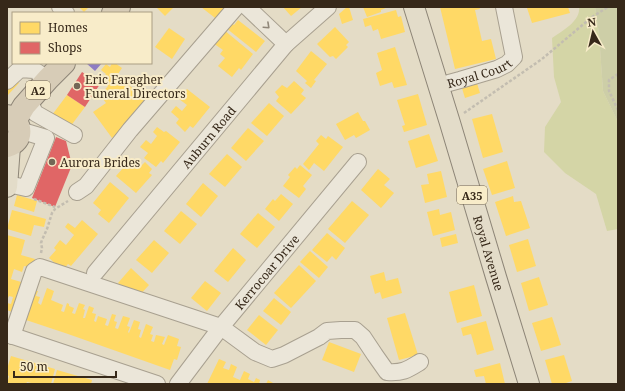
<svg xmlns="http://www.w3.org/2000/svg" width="625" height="391" font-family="'Noto Serif',serif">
<rect width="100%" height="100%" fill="#e4dcc6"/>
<path fill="#d4d5a6" d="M579 7H595L599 34 603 91 618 122V229L607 231 596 194 565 173 544 152 545 127 561 102 554 77 552 38C562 31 581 21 579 7Z"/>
<path fill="#cdcea7" d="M595 7H618V122L603 91 599 34Z"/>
<g fill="#ffd966">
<path d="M79 7H89L84 12Z"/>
<path d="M156 7H174L165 16Z"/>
<path d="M201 7H231L219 21Z"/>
<path d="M283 7H302L291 16Z"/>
<path d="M347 7H349L353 20 342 24 339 14Z"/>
<path d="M363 7H388L381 10V12L367 17Z"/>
<path d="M440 7H479L480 9 475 10 482 41 491 39 496 59 455 69Z"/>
<path d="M531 7H568L570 13 532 23 527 8Z"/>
<path d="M396 10 398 17 401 16 405 32 381 39 378 29 373 31 371 25 365 27 363 19Z"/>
<path d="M238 20 265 41 256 52 226 28 230 22 234 25Z"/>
<path d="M335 27 349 42 346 45 348 47 336 59 333 56 330 57 317 44Z"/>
<path d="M169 28 185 39 172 59 155 47Z"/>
<path d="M224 30 253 54 241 70 239 68 232 77 218 66 225 58 220 54 223 50 213 43Z"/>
<path d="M395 47 407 85 394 88 392 82 380 86 376 73 382 70 377 53Z"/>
<path d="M311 51 327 64 314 80 316 81 311 88 305 83 307 81 296 71Z"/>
<path d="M112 63H115L122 68 116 77 139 92 142 89 151 97 142 115 112 138 93 112 106 103 100 95 108 86 101 81 106 74 101 70 106 64 110 67Z"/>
<path d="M7 72 19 83 7 96Z"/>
<path d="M476 80 480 93 465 98 461 85Z"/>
<path d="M294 81 304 90 301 94 306 98 291 114 276 101 279 97 275 92 282 85 287 88Z"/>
<path d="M187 89 210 107 193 128 190 126 185 132 176 123 179 119 171 112 176 106 182 111 187 105 179 99Z"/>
<path d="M418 94 427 125 404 132 402 126 405 125 397 100Z"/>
<path d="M67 95 85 107 70 127 52 115Z"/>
<path d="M269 103 284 116 267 136 251 123Z"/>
<path d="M358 112 363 121H365L370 130 356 138 354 135 345 140 336 124Z"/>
<path d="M492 114 503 152 483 158 472 119Z"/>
<path d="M157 127 164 132 166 131 180 142 163 163 161 161 156 167 144 158 148 153 140 147 146 140 151 144 157 136 153 132Z"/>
<path d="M248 128 264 141 246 161 231 148Z"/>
<path d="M429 134 438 161 416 168 408 141Z"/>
<path d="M321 135 326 139 328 136 343 147 324 171 314 163 309 170 303 164 319 144 316 141Z"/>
<path d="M227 154 242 167 225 187 209 174Z"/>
<path d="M132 158 141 166 145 162 152 169 149 173 152 175 136 193 116 176Z"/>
<path d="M507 161 515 188 492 195 483 169Z"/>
<path d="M300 165 312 175 303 186 306 189 299 198 283 186 290 177 288 175 295 167 297 169Z"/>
<path d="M378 169 390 179 384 185 394 193 381 208 361 190Z"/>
<path d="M441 171 447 197 425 203 421 185 429 184 427 174Z"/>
<path d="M110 182 129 198 109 223 98 214 101 210 93 203Z"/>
<path d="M203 183 218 196 201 217 186 204Z"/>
<path d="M281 194 293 204 279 221 265 209 273 199 275 201Z"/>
<path d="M17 195 37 201 34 212 14 206Z"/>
<path d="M513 196 514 202 521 201 530 228 506 236 495 202Z"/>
<path d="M352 201 369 215 345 243 328 229Z"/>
<path d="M439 209 440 215 451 212 455 230 433 236 427 212Z"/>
<path d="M12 210 46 219 44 227 34 225 31 236 7 229Z"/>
<path d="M181 211 197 224 180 244 164 231Z"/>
<path d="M258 213 275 227 257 248 240 234Z"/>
<path d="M82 220 98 234 71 266 68 264 63 270 49 258 56 250 54 248 60 240 66 245 74 235 65 227 68 223 75 228Z"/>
<path d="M327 233 345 248 336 260 332 256 327 262 312 250Z"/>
<path d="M456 234 458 243 442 247 440 238Z"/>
<path d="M7 235 25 240 21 255 35 259 32 268 24 266 22 272 14 269 11 279 28 284 16 318 10 317 12 312 7 310V303L11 304 13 297 9 296 7 300Z"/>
<path d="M528 239 536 266 517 272 509 245Z"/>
<path d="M154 240 169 253 152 273 136 260Z"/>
<path d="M233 248 246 260 228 282 214 271Z"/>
<path d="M310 251 328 267 319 278 300 262Z"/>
<path d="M299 265 316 281 291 308 274 293Z"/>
<path d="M131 268 149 285 139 296 131 288 127 292 118 283Z"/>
<path d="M384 272 386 281 398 278 402 293 382 299 380 292 375 294 370 276Z"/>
<path d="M539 277 548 305 529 311 521 283Z"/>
<path d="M205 281 221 293 207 311 191 298Z"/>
<path d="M474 285 482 316 457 323 449 292Z"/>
<path d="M47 288 54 291 51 300 63 305 61 311 64 312 67 303 69 304V306L74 308 72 313 75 314 79 303 85 305 83 309 85 310 83 318H85L89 306 94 308 92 313 96 314 94 321 96 322 98 316 107 319 105 325 108 326 112 314 116 315 114 321 117 322 115 328 118 329 123 316 130 318 127 326 130 327 128 332 129 333 134 320 140 322 138 329 141 330 139 337 141 338 146 324 153 327 150 334 153 335 151 341 154 342 156 335 165 337 162 344 164 345 168 335 179 339 177 346 181 347 177 360 174 359 170 370 68 334 23 319 33 290 38 291 36 296 40 297 38 303 41 305Z"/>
<path d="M274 298 291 312 281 325 263 311Z"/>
<path d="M405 313 418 355 399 360 387 318Z"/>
<path d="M259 315 278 330 266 345 247 330Z"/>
<path d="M552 317 561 345 541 351 532 323Z"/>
<path d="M486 321 494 350 477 355 471 334 463 336 461 328Z"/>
<path d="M329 342 361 354 354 372 322 360Z"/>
<path d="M564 355 572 381 563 384H552L545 360Z"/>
<path d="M11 356 55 369 51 384H31V383L27 382 26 384H7L9 376 7 375V369Z"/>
<path d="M219 359 226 362 223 368 229 370 231 364 237 367 233 377 240 380 244 371 250 374 248 379 254 382 256 378 260 380 259 384H207Z"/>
<path d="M500 363 505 384H486L484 376 476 377 474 370Z"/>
<path d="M57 370 92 380 91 384H53Z"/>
<path d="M268 380 273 383 272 384H266Z"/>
</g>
<g fill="#e06666">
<path d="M82 72 100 84 85 107 67 95Z"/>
<path d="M56 137 66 141 72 165 55 207 32 198Z"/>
</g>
<path fill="#8e7cc3" d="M86 63H102L95 71Z"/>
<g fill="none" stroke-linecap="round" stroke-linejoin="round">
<g stroke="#a8a090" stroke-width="18">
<g id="minor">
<path d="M60 7 66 13"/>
<path d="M247 7 286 44"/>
<path d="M7 81 20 69 34 70 48 79"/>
<path id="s1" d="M438 86 460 80 497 69 507 64 514 57 504 7"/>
<path d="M29 100 35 113 74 135"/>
<path d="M8 184 26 188 46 138 19 130"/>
<path d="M77 192 86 186 130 130 236 7"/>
<path id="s2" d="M95 273 286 44 328 7"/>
<path d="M7 334 157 384"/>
<path d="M12 336 34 271 40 267 221 327 255 352 272 359 284 355 319 337 327 331 341 330H355L363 337 375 355 387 372C403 373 407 370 420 362"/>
<path id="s3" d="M178 384 221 327 358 162"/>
</g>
</g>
<g stroke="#8d8577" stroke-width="22">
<g id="major">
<path id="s4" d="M414 7 450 123 496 277 529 384"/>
<path d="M7 187 10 146"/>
</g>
</g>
<g stroke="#8d8577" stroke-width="24">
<g id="highway">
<path d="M113 13 119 7"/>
<path d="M7 116C23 121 24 142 7 146"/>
<path d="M15 121 24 106 48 79 64 63"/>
</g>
</g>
<g stroke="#c3bdb0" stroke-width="2.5" stroke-dasharray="3 2" stroke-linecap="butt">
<path d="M618 74 609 80V91L618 110"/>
<path d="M464 113 542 59 592 17 608 7"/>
<path d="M34 199 55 207"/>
<path d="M41 253 42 248 41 243 42 240 47 229 52 213 55 209 68 201"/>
</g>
<use href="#minor" stroke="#ebe6d9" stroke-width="16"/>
<use href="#major" stroke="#e3dcc9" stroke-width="20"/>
<use href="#highway" stroke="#d7ccb7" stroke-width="22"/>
</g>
<defs><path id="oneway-chevron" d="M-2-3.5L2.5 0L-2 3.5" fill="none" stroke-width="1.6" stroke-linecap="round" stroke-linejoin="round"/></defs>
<use stroke="#908779" href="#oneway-chevron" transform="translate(267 26) rotate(43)"/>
<g fill="#736756" stroke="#f8ecc9" stroke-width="1.5">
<circle cx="77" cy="86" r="4"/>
<circle cx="52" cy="162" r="4"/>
</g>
<g text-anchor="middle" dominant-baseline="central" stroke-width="4" stroke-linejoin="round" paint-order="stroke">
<g fill="#f8ecc9" stroke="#70634e" stroke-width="1">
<rect x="26" y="81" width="24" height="18" rx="3"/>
<rect x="457" y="186" width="30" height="18" rx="3"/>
</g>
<g font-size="11" font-weight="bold" fill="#362819">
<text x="38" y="90">A2</text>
<text x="472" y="195">A35</text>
</g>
<g font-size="12" fill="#362819" stroke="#f8ecc9">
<text stroke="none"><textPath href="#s1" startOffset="43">Royal Court</textPath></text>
<text stroke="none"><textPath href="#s2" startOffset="177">Auburn Road</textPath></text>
<text stroke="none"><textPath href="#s4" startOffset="257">Royal Avenue</textPath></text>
<text stroke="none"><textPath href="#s3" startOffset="143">Kerrocoar Drive</textPath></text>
</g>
<g font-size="12" fill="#362819" stroke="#f8ecc9" text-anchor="start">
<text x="85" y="79">Eric Faragher<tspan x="85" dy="14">Funeral Directors</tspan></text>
<text x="60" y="162">Aurora Brides</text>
</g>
</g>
<rect width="625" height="391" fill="none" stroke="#362819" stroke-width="16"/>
<rect x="12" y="12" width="140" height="52" fill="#f8ecc9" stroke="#aa9e83"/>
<rect x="20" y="22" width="20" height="12" fill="#ffd966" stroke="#aa9e83"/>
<text x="48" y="32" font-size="12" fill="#362819">Homes</text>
<rect x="20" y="42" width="20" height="12" fill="#e06666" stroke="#aa9e83"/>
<text x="48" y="52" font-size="12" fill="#362819">Shops</text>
<g transform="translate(593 32) rotate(352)" stroke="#f8ecc9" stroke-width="3" paint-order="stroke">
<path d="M0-3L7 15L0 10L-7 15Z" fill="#362819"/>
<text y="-6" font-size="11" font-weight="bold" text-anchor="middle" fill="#362819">N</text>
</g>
<path d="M14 371v6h102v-6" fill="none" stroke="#362819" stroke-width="2"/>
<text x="20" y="371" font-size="12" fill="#362819" stroke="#f8ecc9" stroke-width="3" paint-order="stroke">50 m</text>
</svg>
